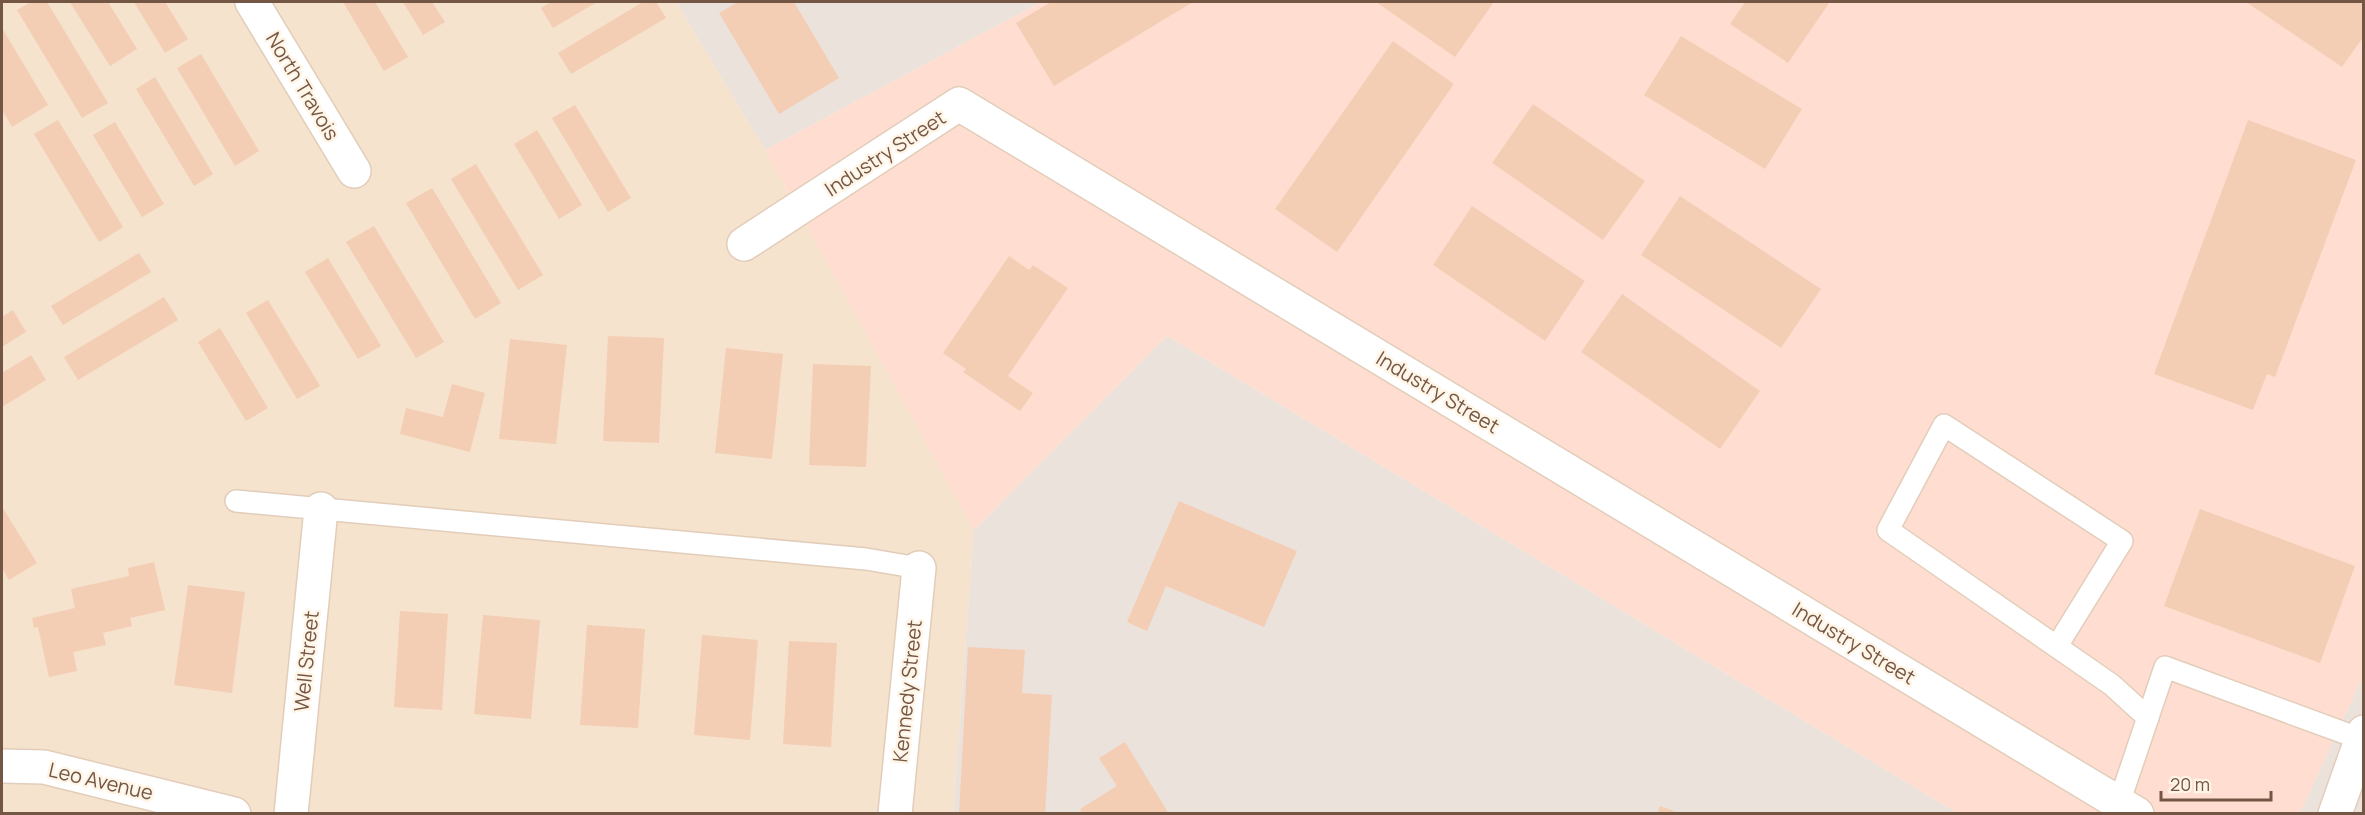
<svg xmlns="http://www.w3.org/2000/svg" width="2365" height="815" font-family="Manrope,sans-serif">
<rect width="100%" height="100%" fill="#fdf1de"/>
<path fill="#f5e3cd" d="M2 2H676L765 150 974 530 953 813 2 814Z"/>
<path fill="#ffded1" d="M1041 2H2363V677L2300 813H1957L1167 336 974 530 765 150Z"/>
<g fill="#ebe2db">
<path d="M676 2H1041L765 150Z"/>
<path d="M1167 336 1957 813 953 814 974 530Z"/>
<path d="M2363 677V813H2300Z"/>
</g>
<g fill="#f4cdb5">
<path d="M31 2H47L108 103 82 118 17 10Z"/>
<path d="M70 2H108L137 49 110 66Z"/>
<path d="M134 2H165L188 39 165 53Z"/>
<path d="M343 2H375L408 57 384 71Z"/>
<path d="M403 2H432L445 22 423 35Z"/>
<path d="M551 2H597L553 28 541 8Z"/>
<path d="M643 2H656L666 18 571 74 558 53Z"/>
<path d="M738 2H794L839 78 779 114 719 13Z"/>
<path d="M1051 2H1193L1054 86 1016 23Z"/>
<path d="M1376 2H1494L1455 57Z"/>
<path d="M1745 2H1830L1788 63 1730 24Z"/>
<path d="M2246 2H2364V36L2342 67Z"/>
<path d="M2 28 48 105 12 127 2 110Z"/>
<path d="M1681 36 1802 109 1765 169 1644 95Z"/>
<path d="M1393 41 1454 84 1337 252 1275 209Z"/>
<path d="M201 54 259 151 235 166 177 68Z"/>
<path d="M155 77 213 174 194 186 136 89Z"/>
<path d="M1533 104 1645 181 1603 240 1492 163Z"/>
<path d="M575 105 631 198 608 212 552 118Z"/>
<path d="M58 120 123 227 99 242 34 134Z"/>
<path d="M2248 120 2356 160 2275 377 2267 374 2253 410 2154 374Z"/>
<path d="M115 122 164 204 142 217 93 135Z"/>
<path d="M537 130 582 205 559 219 514 144Z"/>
<path d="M476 164 543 275 518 290 451 179Z"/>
<path d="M432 188 501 303 475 319 406 203Z"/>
<path d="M1680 196 1821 289 1781 348 1641 255Z"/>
<path d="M1472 206 1585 281 1545 341 1433 265Z"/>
<path d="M374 226 444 342 416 358 346 242Z"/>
<path d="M139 253 151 272 63 325 51 306Z"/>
<path d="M1009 256 1029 270 1033 265 1068 288 1008 376 1033 393 1020 411 963 372 966 369 943 353Z"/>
<path d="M328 258 381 346 358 359 305 272Z"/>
<path d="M1622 294 1760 391 1720 449 1581 352Z"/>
<path d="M164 297 178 320 78 380 64 357Z"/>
<path d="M268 300 320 386 297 399 246 313Z"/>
<path d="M13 310 26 332 2 347V317Z"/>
<path d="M220 328 268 408 246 421 198 342Z"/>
<path d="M608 336 664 338 659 443 603 441Z"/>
<path d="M510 339 567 345 556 444 499 439Z"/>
<path d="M726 348 783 354 772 459 715 453Z"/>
<path d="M31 355 46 380 2 407V373Z"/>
<path d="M813 364 871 366 866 467 809 465Z"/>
<path d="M452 384 485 393 470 452 400 434 406 408 443 417Z"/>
<path d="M1179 501 1297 551 1264 627 1166 586 1147 631 1127 622Z"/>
<path d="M2 507 37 563 9 580 2 568Z"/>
<path d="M2200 509 2355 566 2320 663 2164 606Z"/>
<path d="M154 562 165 610 130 618 132 626 103 633 106 645 73 652 77 671 49 677 38 627 34 628 32 618 75 608 71 589 129 576 128 568Z"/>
<path d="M188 585 245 592 232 693 174 685Z"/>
<path d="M400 611 448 614 442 710 394 707Z"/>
<path d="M483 615 540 620 531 719 474 714Z"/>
<path d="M587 625 645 629 638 728 580 725Z"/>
<path d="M702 635 758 640 750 740 694 735Z"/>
<path d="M789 641 837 643 831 747 783 744Z"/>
<path d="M968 647 1025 650 1022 693 1052 695 1045 814H959Z"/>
<path d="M1125 742 1169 814H1083L1080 809 1117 786 1099 758Z"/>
<path d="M1660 806 1679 813V814H1657Z"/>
</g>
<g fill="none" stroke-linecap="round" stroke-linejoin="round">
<g stroke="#e2cdba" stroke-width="24">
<g id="lane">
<path d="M236 501 866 559 919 568"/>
<path d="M2057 646 2122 541 1944 425 1888 530 2112 685 2148 718"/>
<path d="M2119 803 2165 667 2361 739"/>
</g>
</g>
<g stroke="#e2cdba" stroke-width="36">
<g id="street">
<path d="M252 2 354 171"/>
<path d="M744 244 959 104 2137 814"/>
<path d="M2 766 44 767 234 814"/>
<path d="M291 814 321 509"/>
<path d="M895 814 919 568"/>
<path d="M2335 814 2364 732"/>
</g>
</g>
<use href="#lane" stroke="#fff" stroke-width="21"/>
<use href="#street" stroke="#fff" stroke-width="33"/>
</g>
<g text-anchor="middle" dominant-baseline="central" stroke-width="5" stroke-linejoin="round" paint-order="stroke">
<g font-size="20" fill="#745645" stroke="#fff5e6">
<text transform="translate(303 86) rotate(59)">North Travois</text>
<text transform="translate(885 153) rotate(-33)">Industry Street</text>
<text transform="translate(1438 392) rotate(31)">Industry Street</text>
<text transform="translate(1854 643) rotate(31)">Industry Street</text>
<text transform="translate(306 661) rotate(-84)">Well Street</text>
<text transform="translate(907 691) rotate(-84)">Kennedy Street</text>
<text transform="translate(101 781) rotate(13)">Leo Avenue</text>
</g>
</g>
<rect width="2365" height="815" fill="none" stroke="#745645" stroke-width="6"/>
<path d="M2161 791v9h110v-9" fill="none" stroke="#745645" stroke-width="3"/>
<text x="2170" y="791" font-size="18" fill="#745645" stroke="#fff5e6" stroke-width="4.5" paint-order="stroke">20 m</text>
</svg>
